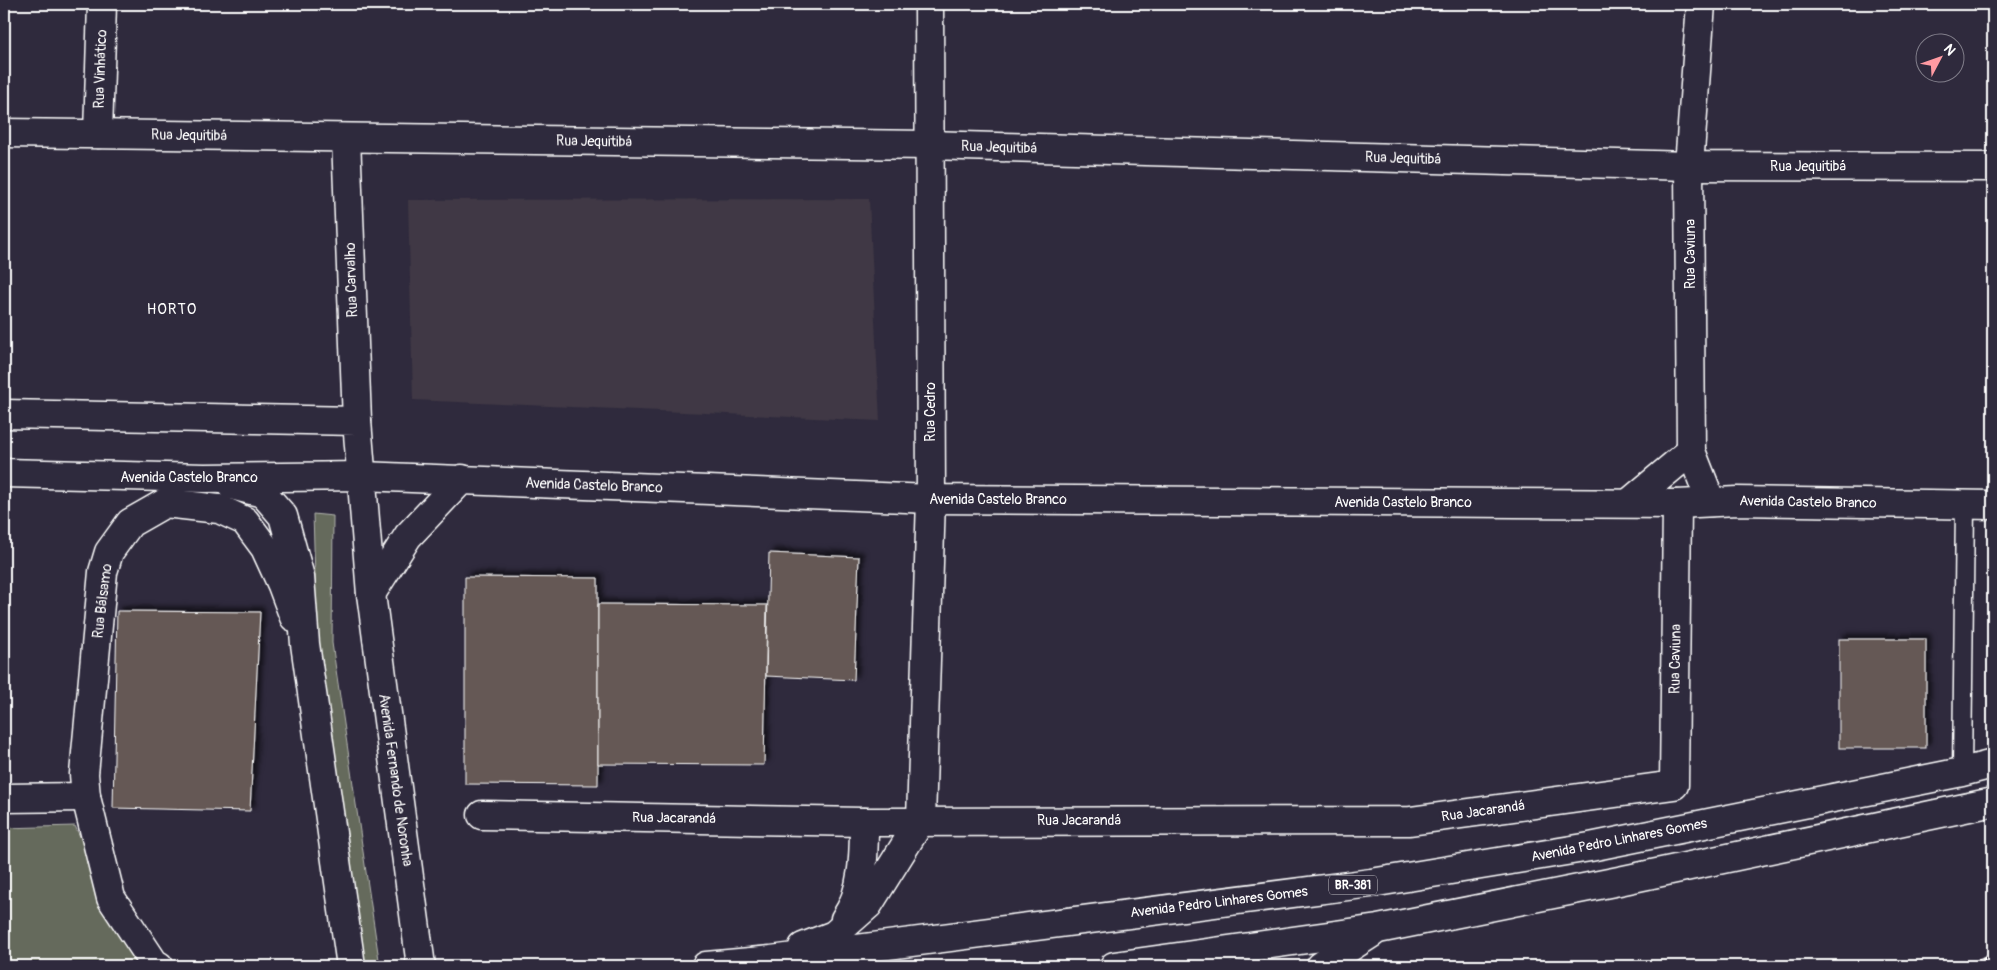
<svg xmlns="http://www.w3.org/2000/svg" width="1997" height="970" font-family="Pangolin,sans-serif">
<defs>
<filter id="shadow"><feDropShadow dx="4.5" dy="-4.5" stdDeviation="2.5" flood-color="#0009"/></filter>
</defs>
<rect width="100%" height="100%" fill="#2f2a3d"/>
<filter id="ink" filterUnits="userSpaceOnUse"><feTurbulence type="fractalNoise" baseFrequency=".02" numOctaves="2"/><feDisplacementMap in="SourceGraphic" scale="10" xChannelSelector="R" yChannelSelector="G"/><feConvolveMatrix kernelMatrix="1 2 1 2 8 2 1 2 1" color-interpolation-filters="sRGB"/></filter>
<g filter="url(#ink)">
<path fill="#3f3844" d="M869 199 880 421 413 400 408 200Z"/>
<g fill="#656a5c" stroke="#b2b4ae">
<path d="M313 514 333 516 332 643 380 966H364L317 642Z"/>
<path d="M75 826 141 966H4V828Z"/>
</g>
<g fill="#655954" stroke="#fff" filter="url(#shadow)">
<path d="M769 553 859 557 854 680 766 676Z"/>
<path d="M465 577 598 578V785L465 784Z"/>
<path d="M598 604 767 605 764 765 598 764Z"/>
<path d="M117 611 260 612 250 811 113 808Z"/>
<rect x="1839" y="639" width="87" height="109"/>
</g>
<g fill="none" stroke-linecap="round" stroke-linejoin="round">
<g stroke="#fff" stroke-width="21">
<path id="lane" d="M1962 772 1965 504"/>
</g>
<g stroke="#fff" stroke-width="31">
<g id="street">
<path d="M929 4 931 499"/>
<path d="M1701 4 1689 166 1691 451 1711 502"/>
<path d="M4 133 928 145 1689 166 1993 167"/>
<path d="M98 134 102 4"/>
<path d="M346 138 357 421"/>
<path d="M1629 503 1691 451"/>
<path d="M4 798 86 797"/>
<path d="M482 815 864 822 1410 821 1674 785 1677 504"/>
</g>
</g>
<g stroke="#fff" stroke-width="31">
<g id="secondary">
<path d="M4 414 357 421 371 594 421 966"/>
<path d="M4 473 205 478 362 476 931 499 1677 504 1737 501 1993 505"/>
<path d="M231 485 263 493 283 516 300 577 305 644 351 966"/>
<path d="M371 594 408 536 462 479"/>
<path d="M86 797 84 774 103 572 109 552 130 523 165 503 219 509 245 521 265 548 282 585 294 617"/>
<path d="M921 820 931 499"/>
</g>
</g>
<g stroke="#fff" stroke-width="31">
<g id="highway">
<path d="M86 797 111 898 154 963 159 966"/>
<path d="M845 919C864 892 864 853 864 822"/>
<path d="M803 947 834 935 868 905 921 820"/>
<path d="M706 966 771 960 1371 883 1590 847 1962 772 1993 764"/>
<path d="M1114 966 1378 929 1619 881 1993 802"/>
<path d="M1321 966 1372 933"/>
</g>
</g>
<use href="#lane" stroke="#2f2a3d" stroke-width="18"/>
<use href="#street" stroke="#2f2a3d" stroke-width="28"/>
<use href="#secondary" stroke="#2f2a3d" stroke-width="28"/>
<use href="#highway" stroke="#2f2a3d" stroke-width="28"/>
<g stroke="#fff" stroke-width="5.5">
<path id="rail" d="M1973 966 1993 955"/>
</g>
<use href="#rail" stroke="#2f2a3d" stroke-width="4" stroke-dasharray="11" stroke-linecap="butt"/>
</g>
</g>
<g text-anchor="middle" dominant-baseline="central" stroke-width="5" stroke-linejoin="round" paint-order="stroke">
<rect fill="#2f2a3d" stroke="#c1bfc5" stroke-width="1" x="1329" y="875.5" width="48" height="19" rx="4"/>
<g font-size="12" font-weight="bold" fill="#fff">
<text x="1353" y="885">BR-381</text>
</g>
<g font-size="14" fill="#fff" stroke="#2f2a3d">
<text transform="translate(100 69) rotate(-88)">Rua Vinhático</text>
<text transform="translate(189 135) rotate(1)">Rua Jequitibá</text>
<text transform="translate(594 141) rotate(1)">Rua Jequitibá</text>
<text transform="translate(999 147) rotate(2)">Rua Jequitibá</text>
<text transform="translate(1403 158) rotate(2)">Rua Jequitibá</text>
<text x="1808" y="166">Rua Jequitibá</text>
<text transform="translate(1690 254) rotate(-90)">Rua Caviuna</text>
<text transform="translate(351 280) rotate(-92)">Rua Carvalho</text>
<text transform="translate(930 412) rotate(-90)">Rua Cedro</text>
<text x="189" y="477">Avenida Castelo Branco</text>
<text transform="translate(594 485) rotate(2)">Avenida Castelo Branco</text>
<text x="998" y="499">Avenida Castelo Branco</text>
<text x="1403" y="502">Avenida Castelo Branco</text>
<text transform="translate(1808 502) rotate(1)">Avenida Castelo Branco</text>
<text transform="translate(102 601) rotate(-83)">Rua Bálsamo</text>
<text transform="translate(1675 659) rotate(-89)">Rua Caviuna</text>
<text transform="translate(396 780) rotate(82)">Avenida Fernando de Noronha</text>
<text transform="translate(1483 811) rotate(-8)">Rua Jacarandá</text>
<text transform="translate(674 818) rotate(1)">Rua Jacarandá</text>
<text x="1079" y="820">Rua Jacarandá</text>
<text transform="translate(1619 840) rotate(-11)">Avenida Pedro Linhares Gomes</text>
<text transform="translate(1219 902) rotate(-7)">Avenida Pedro Linhares Gomes</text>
</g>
<g font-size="15" letter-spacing="1" fill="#fff" stroke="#2f2a3d">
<text x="172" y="309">HORTO</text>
</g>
</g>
<rect width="1997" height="970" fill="none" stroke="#2f2a3d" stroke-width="20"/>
<rect x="10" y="10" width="1977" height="950" fill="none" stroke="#fff" stroke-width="2" filter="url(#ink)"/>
<g transform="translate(1940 58) rotate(49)"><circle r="24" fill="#2f2a3d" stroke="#827f8b"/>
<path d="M0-4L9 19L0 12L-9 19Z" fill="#ff9aa2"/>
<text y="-8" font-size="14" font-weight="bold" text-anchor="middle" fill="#ffffff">N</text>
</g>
</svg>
